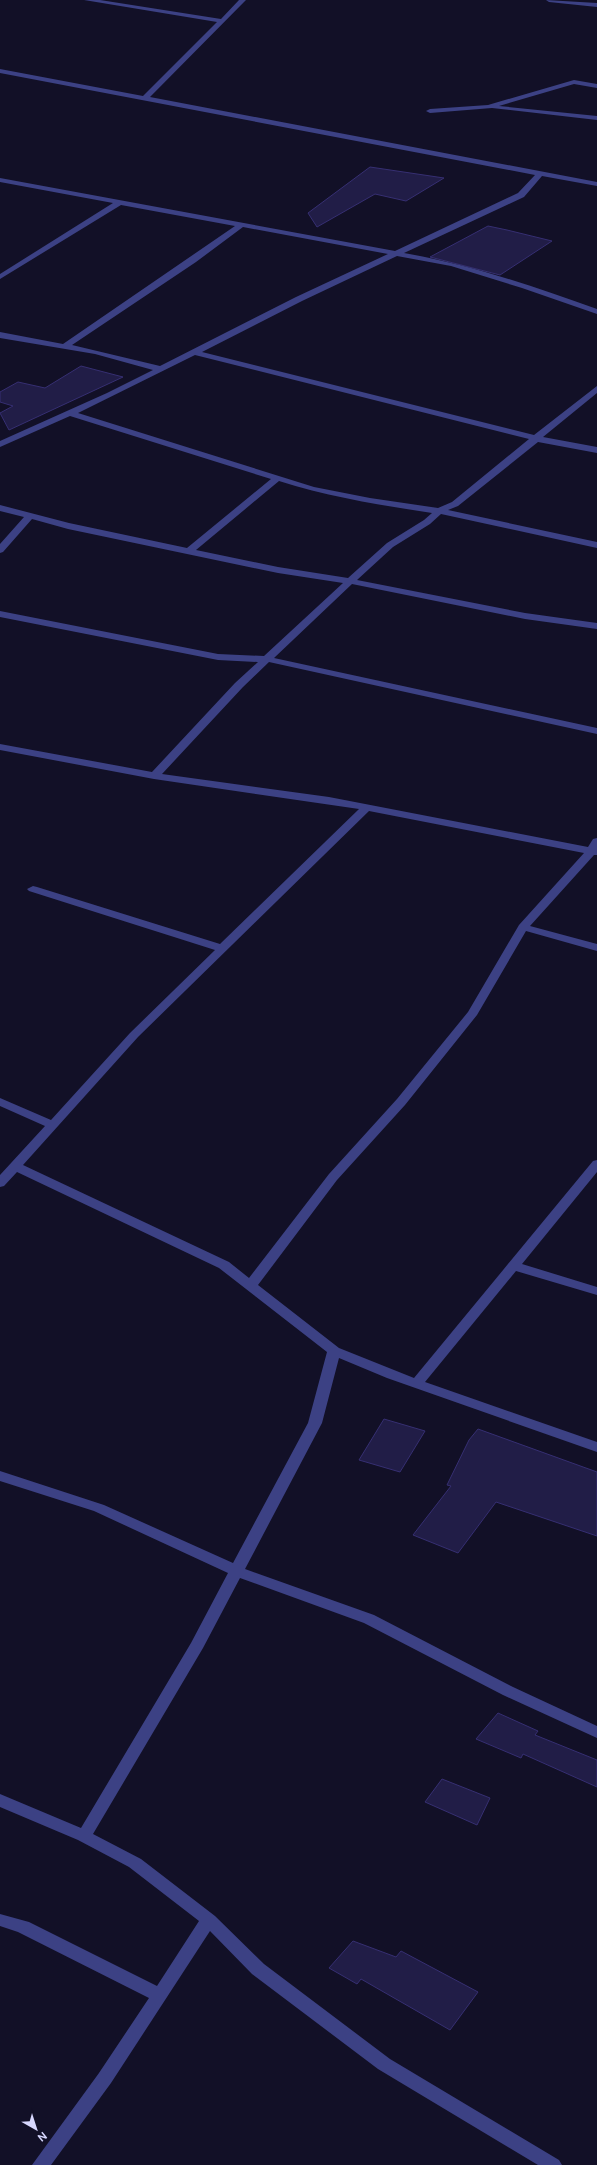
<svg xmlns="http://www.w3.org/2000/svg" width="597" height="2165" font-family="'DM Sans',sans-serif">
<rect width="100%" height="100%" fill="#121027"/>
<g fill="#211d47" stroke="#362f72">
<path d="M370 167 444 178 406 201 375 194 317 227 308 213Z"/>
<path d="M488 226 507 230 552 241 500 275 430 257Z"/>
<path d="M81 366 123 377 9 430 0 413 13 406 0 402V392L18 382 45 388Z"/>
<path d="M384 1419 425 1431 400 1472 359 1460Z"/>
<path d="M478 1429 597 1472V1536L496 1502 458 1553 413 1535 451 1486 447 1485 469 1440Z"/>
<path d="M498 1713 538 1731 535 1735 597 1760V1787L523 1754 521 1758 476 1739Z"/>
<path d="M442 1779 490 1798 477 1825 425 1802Z"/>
<path d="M353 1941 396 1957 401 1951 478 1992 450 2030 361 1979 357 1984 329 1968Z"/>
</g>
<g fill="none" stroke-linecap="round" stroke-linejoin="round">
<g fill="#3c4184" fill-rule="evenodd">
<path d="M84 0H100L221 19 239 0H246L150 97 597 182V186L542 176 524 197 404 253C472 265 532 286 597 309V314L522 288 451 266 397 256 302 301 202 352 534 435 597 386V393L543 437 597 447V453L538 442 458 506 448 510 597 542V548L441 514 430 524 393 547 357 580 525 613 597 623V629L525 619 352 584 274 658 597 728V734L269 662 243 687 162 774 329 797 588 847 593 839 597 838V855H594L530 926 597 944V951L526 931 477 1015 405 1105 337 1180 258 1285 339 1348 414 1378 593 1161 597 1160V1172L522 1264 597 1287V1295L516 1271 425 1382 597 1442V1452L387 1378 339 1358 322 1423 245 1569 374 1615 513 1687 597 1726V1738L503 1695 364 1623 240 1578 203 1648 93 1834 141 1859 215 1916 264 1964 390 2059 559 2160 562 2165H538L378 2069 252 1974 210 1931 111 2083 51 2165H32L99 2073 149 1998 18 1932 0 1926V1914L29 1922 157 1986 199 1921 129 1867 78 1840 0 1807V1794L81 1828 191 1643 228 1573 94 1511 0 1481V1471L104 1505 233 1563 308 1423 327 1352 219 1268 17 1172 4 1186 0 1187V1175L45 1126 0 1106V1098L51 1120 130 1033 215 950 29 891 27 889 33 886 37 887 220 944 359 809 154 779 0 750V744L152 772 235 683 258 662 218 660 0 617V611L218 654 264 656 343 583 278 573 68 529 32 519 3 552 0 553V544L24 517 0 511V505L69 523 187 548 271 479 70 416 0 447V441L107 393 153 370 95 354 0 338V332L63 344 235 226 121 205 0 279V274L113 203 0 182V178L395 251 518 193 535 175 0 73V69L143 96 217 22ZM243 227 388 254 296 297 160 366 72 345 196 262ZM195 355 529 439 452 502 438 508 370 498 314 487 78 413ZM279 481C329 497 380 505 432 513L424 520 387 543 348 578 278 567 196 550ZM369 811 584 853 519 925 468 1012 397 1099 329 1174 249 1278 229 1262 23 1165 138 1037Z"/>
<path d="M546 0 597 3V7L549 2Z"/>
<path d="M574 80 597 84V88L574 84 499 106 597 116V120L492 108 430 113 426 111 430 109 488 105Z"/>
</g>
</g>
<g transform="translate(36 2129) rotate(141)" stroke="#121027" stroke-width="3" paint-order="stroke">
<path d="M0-3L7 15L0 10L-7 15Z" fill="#d7d7fe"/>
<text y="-6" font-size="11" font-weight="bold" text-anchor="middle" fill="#d7d7fe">N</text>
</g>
</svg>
